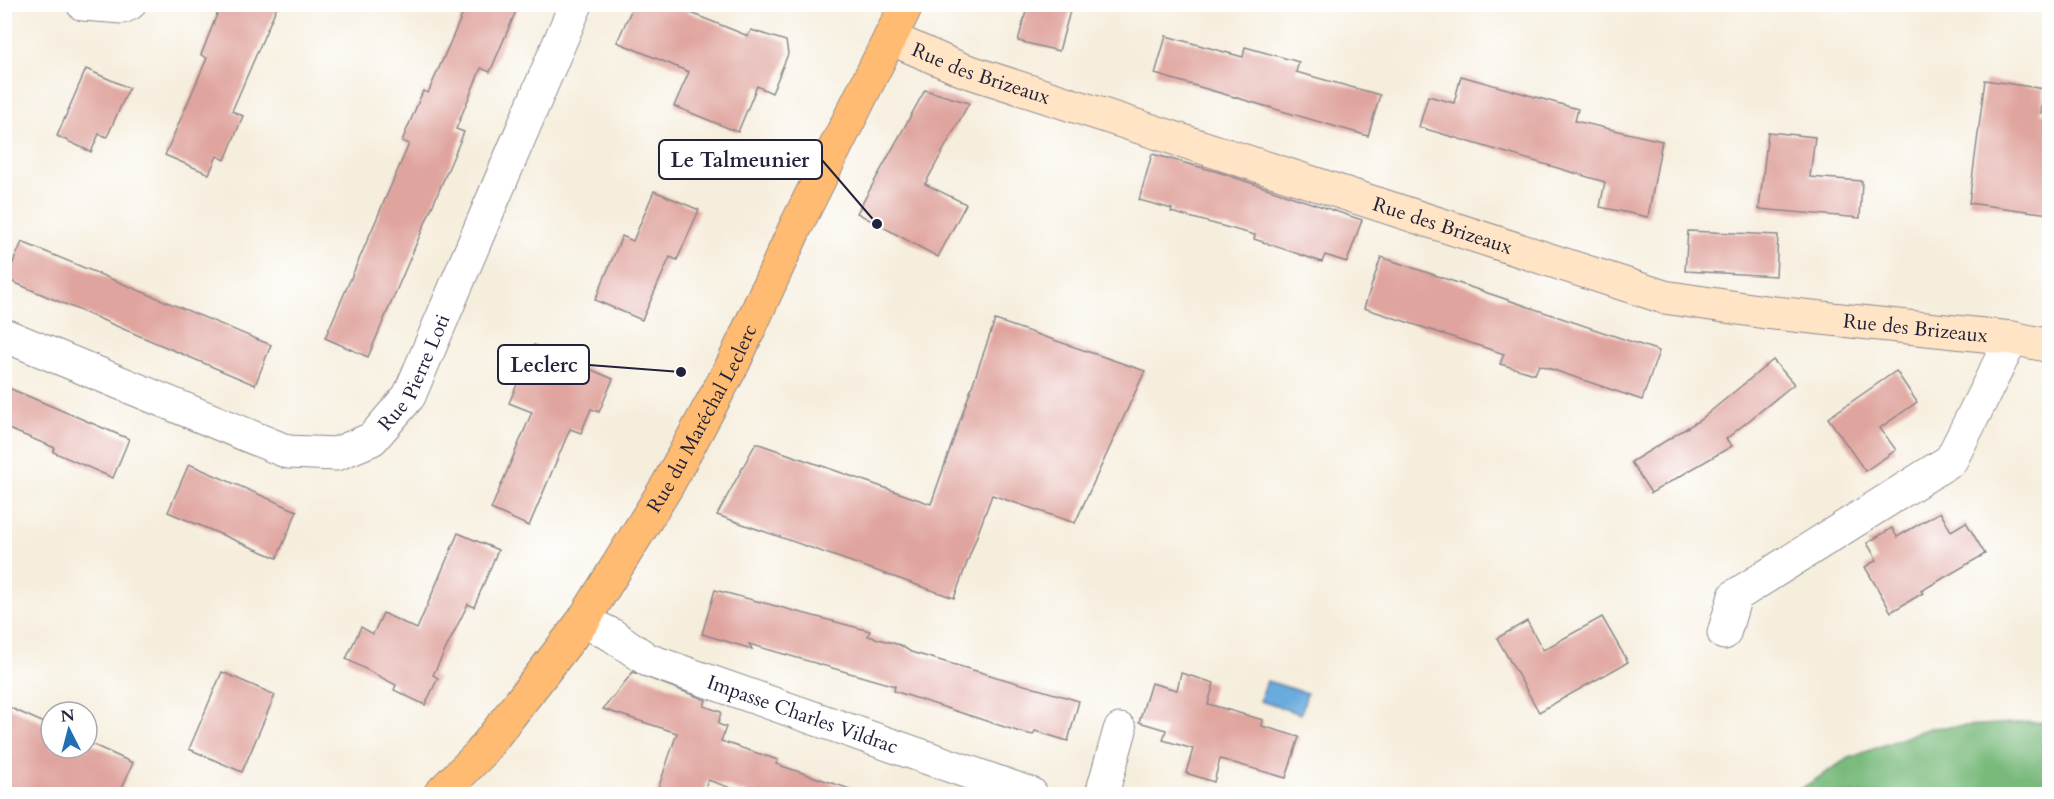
<svg xmlns="http://www.w3.org/2000/svg" width="2054" height="799" font-family="Cardo,serif">
<rect width="100%" height="100%" fill="#fff"/>
<filter id="ink" filterUnits="userSpaceOnUse"><feTurbulence type="fractalNoise" baseFrequency=".0167" numOctaves="2"/><feDisplacementMap in="SourceGraphic" scale="12" xChannelSelector="R" yChannelSelector="G"/><feConvolveMatrix kernelMatrix="1 2 1 2 8 2 1 2 1" color-interpolation-filters="sRGB"/></filter>
<filter id="wash" filterUnits="userSpaceOnUse"><feTurbulence type="fractalNoise" baseFrequency=".008" numOctaves="4" result="noise"/><feDisplacementMap in="SourceGraphic" scale="24" xChannelSelector="R" yChannelSelector="G"/><feGaussianBlur stdDeviation="1.35" result="paint"/><feColorMatrix in="noise" values="0 0 0 0 0 0 0 0 0 0 0 0 0 0 0 0 0 1.4 0 .05"/><feComposite in="paint" operator="in"/></filter>
<g filter="url(#wash)">
<rect width="100%" height="100%" fill="#f6eedd"/>
<path fill="#79ba7b" stroke="#4e6e5b" stroke-width="1.5" d="M2032 722 2049 723V794H1793L1847 759 1929 728Z"/>
<path fill="#6aabde" stroke="#46668c" stroke-width="1.5" d="M1267 681 1307 693 1301 714 1260 701Z"/>
<g id="blocks">
<g fill="#e0a49e">
<path d="M221 4H278L232 111 243 116 225 160 217 156 209 174 165 155 207 58 201 55Z"/>
<path d="M467 4H519L490 72 481 68 456 129 464 132 368 357 325 338 409 144 402 141 423 91 428 93Z"/>
<path d="M634 4H689L686 11 748 36 751 30 786 41 788 54 772 93 757 86 738 132 674 106 689 72 617 42Z"/>
<path d="M1028 4H1072L1059 51 1018 41Z"/>
<path d="M1166 36 1243 57 1245 47 1299 62 1296 72 1380 95 1368 136 1155 74Z"/>
<path d="M86 69 129 88 107 137 99 134 91 152 57 136Z"/>
<path d="M1461 76 1578 109 1575 121 1662 141 1648 217 1600 207 1605 182 1419 127 1428 96 1454 103Z"/>
<path d="M1985 80 2044 89 2041 113 2049 114V214L1969 203Z"/>
<path d="M925 90 969 103 925 184 966 204 938 257 857 213Z"/>
<path d="M1768 132 1815 137 1810 177 1862 181 1860 218 1759 209Z"/>
<path d="M1152 154 1218 172 1362 220 1347 262 1325 255 1322 262 1254 239 1255 235 1171 212 1172 209 1139 200Z"/>
<path d="M654 191 699 210 677 260 670 257 642 320 595 300 622 236 633 241Z"/>
<path d="M1688 231 1778 235 1776 276 1685 271Z"/>
<path d="M22 242 271 345 255 385 6 279Z"/>
<path d="M1381 257 1659 351 1642 400 1539 365 1535 374 1500 364 1504 354 1364 308Z"/>
<path d="M995 320 1145 371 1075 523 992 495 954 598 717 515 756 443 931 504Z"/>
<path d="M534 345 613 379 599 412 591 409 581 433 570 429 529 526 491 509 532 412 509 403Z"/>
<path d="M1773 360 1794 384 1726 439 1732 446 1651 493 1631 462 1700 420Z"/>
<path d="M1896 371 1917 402 1880 428 1896 450 1865 471 1828 418Z"/>
<path d="M4 386 129 439 113 478 53 452 55 448 4 427Z"/>
<path d="M189 464 297 511 277 558 168 512Z"/>
<path d="M1940 512 1951 531 1966 522 1985 554 1921 591 1923 593 1891 612 1865 567 1877 560 1867 543 1892 528 1897 537Z"/>
<path d="M458 533 498 550 474 607 468 604 433 675 438 678 425 705 394 690 396 685 346 659 361 627 373 634 383 613 417 629Z"/>
<path d="M715 590 870 631 868 636 900 645 911 652 1079 701 1068 741 1035 731 1033 735 1020 732 894 691 895 686 749 644 752 649 702 634Z"/>
<path d="M1602 617 1628 662 1539 712 1497 638 1527 621 1543 650Z"/>
<path d="M222 672 275 695 242 772 189 749Z"/>
<path d="M633 672 706 700 704 706 721 712 718 724 726 727 721 741 778 760 776 764 850 789 849 795H751L708 780 703 795H656L677 733 603 709Z"/>
<path d="M1181 673 1214 683 1208 704 1263 720 1262 726 1299 737 1286 778 1220 759 1214 782 1186 773 1193 749 1163 740 1166 730 1139 722 1151 683 1177 690Z"/>
<path d="M4 705 51 726V748H87V742L133 763 119 795H4Z"/>
</g>
</g>
</g>
<g filter="url(#ink)">
<use href="#blocks" fill-opacity="0" stroke="#8c888c" stroke-width="1.5"/>
<g fill="none" stroke-linecap="round" stroke-linejoin="round">
<g stroke="#8c888c" stroke-width="35">
<g id="street">
<path d="M83 4 122 7 129 4"/>
<path id="s1" d="M4 335 288 452 336 454 372 439 409 396 576 4"/>
<path id="s2" d="M583 621 612 635 648 660 1031 794"/>
<path d="M1724 633 1735 596 1951 460 2012 338"/>
<path d="M1102 794 1120 730"/>
</g>
</g>
<g stroke="#8c888c" stroke-width="35">
<g id="secondary">
<path id="s3" d="M890 38 961 69 1664 297 1765 312 2012 338 2050 346"/>
</g>
</g>
<g stroke="#8c888c" stroke-width="35">
<g id="primary">
<path id="s4" d="M440 794 480 754 583 621 667 486 734 362 796 226 907 4"/>
</g>
</g>
<use href="#street" stroke="#fff" stroke-width="33"/>
<use href="#secondary" stroke="#ffe4c6" stroke-width="33"/>
<use href="#primary" stroke="#febb71" stroke-width="33"/>
</g>
</g>
<g text-anchor="middle" dominant-baseline="central" stroke-width="4.5" stroke-linejoin="round" paint-order="stroke">
<g font-size="20" fill="#22223b" stroke="#fff">
<text stroke="none"><textPath href="#s3" startOffset="98">Rue des Brizeaux</textPath></text>
<text stroke="none"><textPath href="#s3" startOffset="584">Rue des Brizeaux</textPath></text>
<text stroke="none"><textPath href="#s3" startOffset="1070">Rue des Brizeaux</textPath></text>
<text stroke="none"><textPath href="#s1" startOffset="474">Rue Pierre Loti</textPath></text>
<text stroke="none"><textPath href="#s4" startOffset="460">Rue du Maréchal Leclerc</textPath></text>
<text stroke="none"><textPath href="#s2" startOffset="240">Impasse Charles Vildrac</textPath></text>
</g>
</g>
<path fill="none" stroke="#22223b" stroke-width="2" d="M877 224L822 160M681 372L589 365"/>
<g fill="#22223b" stroke="#fff" stroke-width="2">
<circle cx="877" cy="224" r="6"/>
<circle cx="681" cy="372" r="6"/>
</g>
<g fill="#fff" stroke="#22223b" stroke-width="2">
<rect x="659" y="140" width="163" height="39" rx="6"/>
<rect x="498" y="345" width="91" height="39" rx="6"/>
</g>
<g font-size="21" text-anchor="middle" font-weight="bold" fill="#22223b">
<text x="740" y="167">Le Talmeunier</text>
<text x="544" y="372">Leclerc</text>
</g>
<rect width="2054" height="799" fill="none" stroke="#fff" stroke-width="24"/>
<g transform="translate(69 730) rotate(354)"><circle r="28" fill="#ffffff" stroke="#a7a7b1" stroke-width="1.5"/>
<path d="M0-4.5L10 22L0 15L-10 22Z" fill="#1f6fb2"/>
<text y="-9" font-size="16" font-weight="bold" text-anchor="middle" fill="#22223b">N</text>
</g>
</svg>
